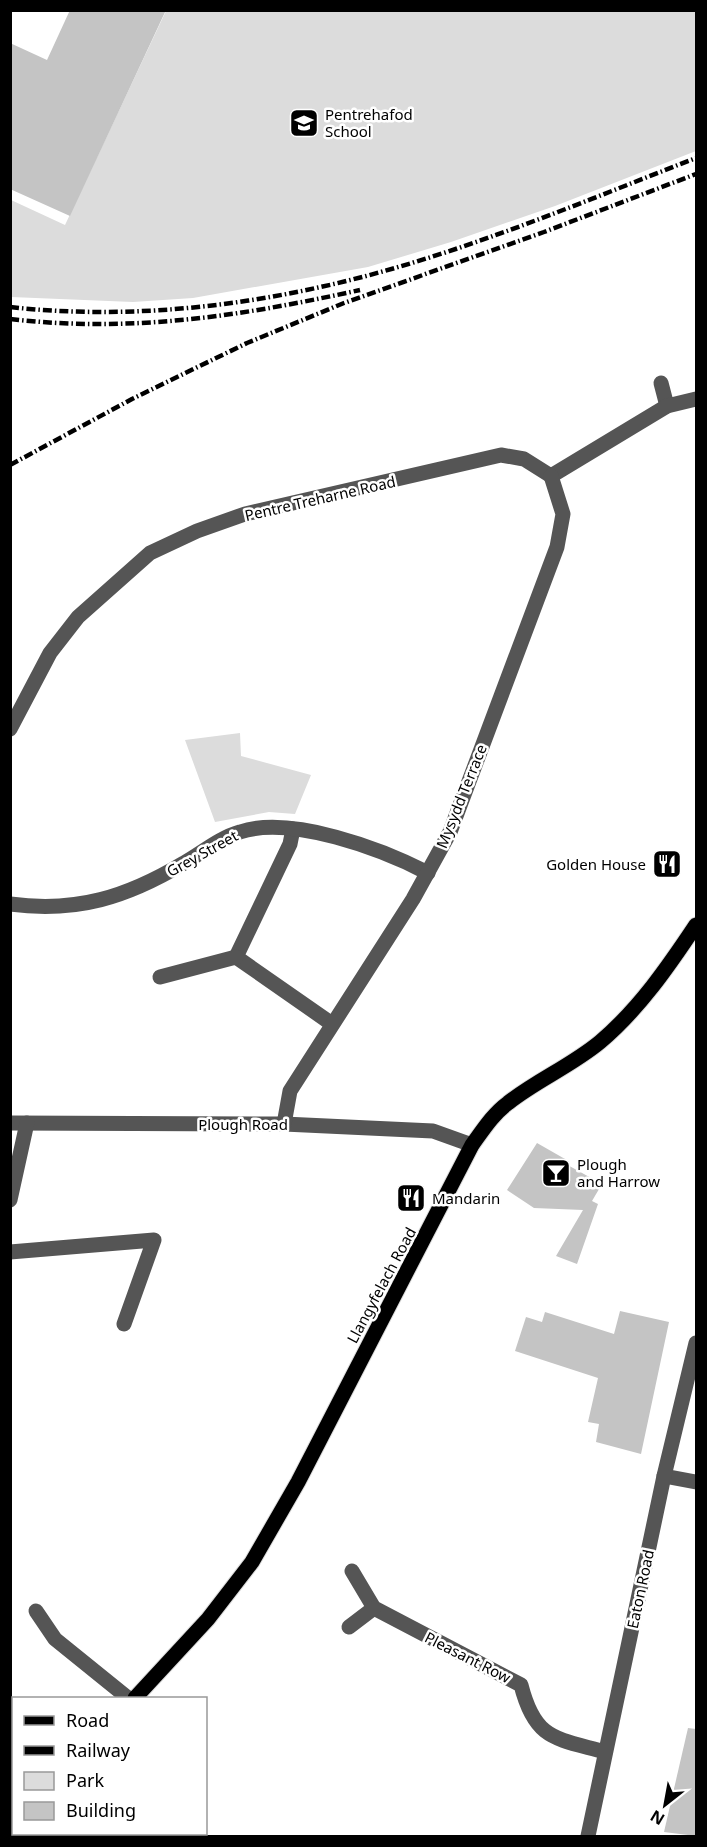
<svg xmlns="http://www.w3.org/2000/svg" width="707" height="1847" font-family="'Noto Sans',sans-serif">
<rect width="100%" height="100%" fill="#fff"/>
<g fill="#dcdcdc">
<path d="M166 11H696V151L555 206 451 242 368 267 193 298 133 302 11 297V200L65 225Z"/>
<path d="M240 733 241 756 311 775 295 814 269 812 215 822 185 740Z"/>
</g>
<g fill="#c4c4c4">
<path d="M70 10H166L70 216 10 189V43L47 60Z"/>
<path d="M537 1143 565 1159 564 1163 602 1184 592 1201 598 1204 577 1264 556 1256 583 1210 534 1208 507 1190Z"/>
<path d="M620 1311 669 1322 641 1454 596 1442 599 1424 588 1422 598 1378 515 1351 526 1317 542 1322 545 1312 614 1334Z"/>
<path d="M688 1728 696 1729V1836L664 1832Z"/>
</g>
<g fill="none" stroke-linecap="round" stroke-linejoin="round">
<g stroke="#dbdbdb" stroke-width="17">
<g id="major">
<path d="M135 1698 208 1619 252 1562 298 1482 472 1145C483 1130 493 1114 508 1103 537 1080 571 1066 600 1042 639 1009 668 967 696 925"/>
<path d="M15 1836 17 1834"/>
</g>
</g>
<g stroke="#555" stroke-width="15">
<path d="M661 383 667 406"/>
<path d="M10 729 50 653 78 617 150 553 197 531 245 514 501 455 524 459 551 476 667 406 696 399"/>
<path d="M293 829 290 844 236 957 332 1024"/>
<path d="M10 904C77 913 127 897 184 863 202 853 219 838 240 832 291 815 382 849 428 873"/>
<path d="M160 977 236 957"/>
<path d="M10 1123 284 1124 433 1131 472 1145"/>
<path d="M284 1124 290 1091 413 899 450 832 557 547 563 514 551 476"/>
<path d="M10 1200 27 1123"/>
<path d="M10 1252 154 1240 124 1324"/>
<path d="M664 1476 696 1482"/>
<path d="M352 1571 374 1608 521 1685C535 1740 555 1738 605 1752"/>
<path d="M36 1611 55 1639 128 1698"/>
<path d="M349 1627 374 1608"/>
<path d="M588 1836 664 1476 696 1343"/>
</g>
<use href="#major" stroke="#000" stroke-width="15"/>
<g stroke="#000" stroke-width="4.5" stroke-dasharray="9 3 1.5 3" stroke-linecap="butt">
<path d="M10 307C146 322 285 302 415 262 510 233 603 194 696 158"/>
<path d="M10 319C133 333 241 316 360 290"/>
<path d="M10 465 132 399 247 343 344 303 544 232 696 174"/>
</g>
</g>
<defs>
<g id="school-square" transform="scale(1.5)"><rect x="-9" y="-9" width="18" height="18" rx="4" fill="#000" stroke="#fff"/><path d="M0-5L7-2L0 1L-7-2ZM-4 1L0 2.5L4 1V4Q0 6-4 4Z" fill="#fff"/></g>
<g id="restaurant-square" transform="scale(1.5)"><rect x="-9" y="-9" width="18" height="18" rx="4" fill="#000" stroke="#fff"/><path d="M-5-6h1v4h1v-4h1v4h1v-4h1v5L-1.5 .5V6h-2V.5L-5-1ZM5-6V6H3V1.5H1.5Q1.5-4 5-6Z" fill="#fff"/></g>
<g id="bar-square" transform="scale(1.5)"><rect x="-9" y="-9" width="18" height="18" rx="4" fill="#000" stroke="#fff"/><path d="M-6-5H6L.8 .8V4.5H3.5V6h-7V4.5H-.8V.8Z" fill="#fff"/></g>
</defs>
<g fill-rule="evenodd">
<use href="#school-square" x="304" y="123"/>
<use href="#restaurant-square" x="667" y="864"/>
<use href="#bar-square" x="556" y="1173"/>
<use href="#restaurant-square" x="411" y="1198"/>
</g>
<g text-anchor="middle" dominant-baseline="central" stroke-width="5" stroke-linejoin="round" paint-order="stroke">
<g font-size="15" fill="#000" stroke="#fff" text-anchor="start">
<text x="325" y="114">Pentrehafod<tspan x="325" dy="17">School</tspan></text>
<text x="646" y="864" text-anchor="end">Golden House</text>
<text x="577" y="1164">Plough<tspan x="577" dy="17">and Harrow</tspan></text>
<text x="432" y="1198">Mandarin</text>
</g>
<g font-size="15" fill="#000" stroke="#fff">
<text transform="translate(320 498) rotate(-13)">Pentre Treharne Road</text>
<text transform="translate(461 796) rotate(-68)">Mysydd Terrace</text>
<text transform="translate(202 853) rotate(-29)">Grey Street</text>
<text x="243" y="1124">Plough Road</text>
<text transform="translate(381 1285) rotate(-62)">Llangyfelach Road</text>
<text transform="translate(640 1589) rotate(-78)">Eaton Road</text>
<text transform="translate(468 1657) rotate(27)">Pleasant Row</text>
</g>
</g>
<rect width="707" height="1847" fill="none" stroke="#000000" stroke-width="24"/>
<rect x="12" y="1697" width="195" height="138" fill="#ffffff" stroke="#999999" stroke-width="1.5"/>
<rect x="24" y="1716" width="30" height="9" fill="#000000" stroke="#999999" stroke-width="1.5"/>
<text x="66" y="1727" font-size="18" fill="#000000">Road</text>
<rect x="24" y="1746" width="30" height="9" fill="#000000" stroke="#999999" stroke-width="1.5"/>
<text x="66" y="1757" font-size="18" fill="#000000">Railway</text>
<rect x="24" y="1772" width="30" height="18" fill="#dcdcdc" stroke="#999999" stroke-width="1.5"/>
<text x="66" y="1787" font-size="18" fill="#000000">Park</text>
<rect x="24" y="1802" width="30" height="18" fill="#c4c4c4" stroke="#999999" stroke-width="1.5"/>
<text x="66" y="1817" font-size="18" fill="#000000">Building</text>
<g transform="translate(665 1805) rotate(211)" stroke="#ffffff" stroke-width="4.5" paint-order="stroke">
<path d="M0-4.5L10 22L0 15L-10 22Z" fill="#000000"/>
<text y="-9" font-size="16" font-weight="bold" text-anchor="middle" fill="#000000">N</text>
</g>
</svg>
